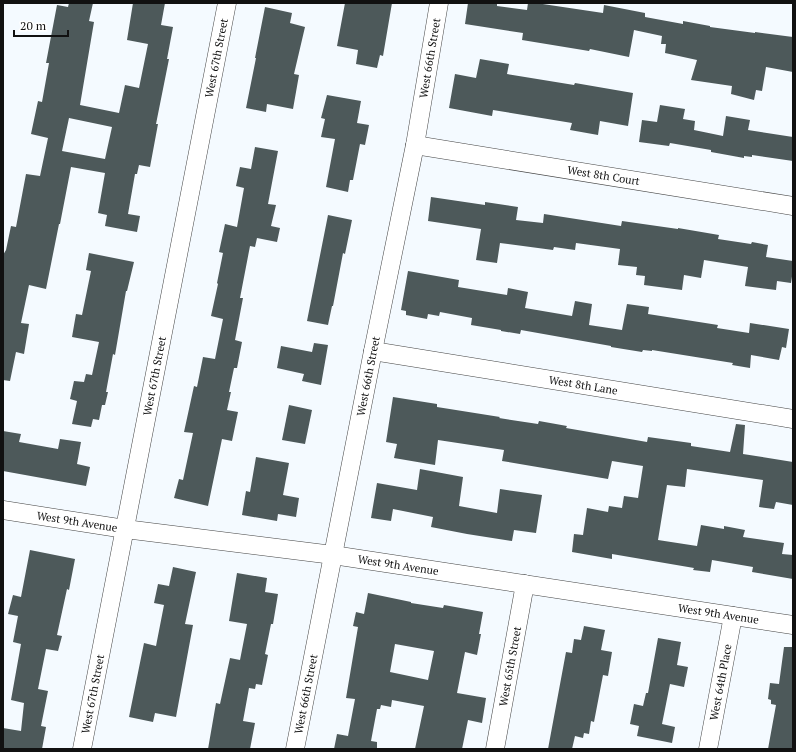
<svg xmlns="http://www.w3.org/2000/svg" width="796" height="752" font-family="'PT Serif',serif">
<rect width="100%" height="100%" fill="#f4faff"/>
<g fill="#4d595a" fill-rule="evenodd">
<path d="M69 3H93L89 21 94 22 80 105 119 113 125 85 139 88 148 44 127 40 133 3H165L161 25 173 27 167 59H169L156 124H158L150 167 139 165 137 174H135L128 214 140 216 137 232 105 226 107 215 98 213 105 173 71 167 60 224H59L46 289 29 285 21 323 29 324 24 354 16 352 10 381 3 380V255L6 250 11 226 16 227 26 174 40 176 48 138 31 134 38 101 42 102 49 63H46L57 5 68 7ZM69 118 112 127 105 159 62 151Z"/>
<path d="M345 3H392L383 56 380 55 377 68 356 64 358 50 337 46Z"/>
<path d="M468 3H497V6L527 10 528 3H536L603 13 604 5 645 13V17L683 24V21L710 26V27L755 33V32L793 37V72L766 67 762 91 756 90 754 100 731 94 732 86 691 80 697 60 665 53 666 44H661L662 36 634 30 629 57 590 49 589 51 522 40 523 33 465 24Z"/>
<path d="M265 7 292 13 290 23 305 27 294 74 299 75 293 109 267 104 266 112 246 108 256 58H255Z"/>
<path d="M480 59 509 64 507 74 574 85 575 83 633 93 628 126 600 121 598 135 570 130 572 123 493 110 492 116 449 108 455 74 476 78Z"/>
<path d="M327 95 361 101 357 123 369 125 365 145 360 144 353 180H350L348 192 326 187 335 139 321 137 325 119 321 118Z"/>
<path d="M660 105 685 109 683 119 695 121 694 130 723 136 726 116 750 120 748 130 793 137V161L752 155V157L744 156V158L711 152V150L670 143 669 146 639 142 642 120 657 122Z"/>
<path d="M255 147 278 151 268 204 276 205 271 226 280 228 277 242 257 238 255 247 250 246 240 298H243L235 340 242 342 237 368H234L229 392H231L227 410 238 412 232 441 222 439 208 506 174 498 179 479 183 480 193 433 184 432 194 386 197 387 203 357 215 359 223 319 211 316 218 284 217 283 223 253 219 252 225 224 237 227 244 188 236 186 240 167 251 169Z"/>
<path d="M431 197 485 205V202L518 207 516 220 543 223 544 214 621 226 622 221 678 229V228L719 235 718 239 751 244 752 242 768 245 766 257 793 261V270L791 283 777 281 776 290 745 286 748 267 704 260 701 278 684 275 682 290 644 285 645 276 636 275 637 267 618 265 620 249 576 243 575 250 554 247 553 250 500 243 497 263 476 260 481 229 428 221Z"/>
<path d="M328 215 352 220 345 254 343 253 333 306H332L328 325 307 321Z"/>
<path d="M89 253 134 262 127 291H126L115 355 113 354 106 392H108L105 405H102L99 420 93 419 91 427 72 424 77 401 70 399 74 381 84 382 86 374 92 375 99 342 72 337 76 314 82 315 91 271 86 270Z"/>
<path d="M408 271 459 280 458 287 507 295 508 288 528 292 525 308 572 316 575 301 592 304 589 325 622 330 627 304 649 307 648 314 718 325 717 328 749 333 750 323 789 329 786 348 782 347 779 360 751 355 750 368 732 365 733 363 652 350V351L643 350 642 352 611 347V346L521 330 520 334 501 331V330L471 325 472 318 440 312 439 316 428 314 427 319 406 315V311L401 310Z"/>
<path d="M314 343 328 345 321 385 302 381 304 374 277 368 281 346 312 352Z"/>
<path d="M393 397 437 404V407L500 417 499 418 538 424 539 421 567 426 566 428 647 442 648 437 691 443V446L730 452 736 424 745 425 743 454 793 462V505L776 502 774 509 759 507 763 480 687 469 685 487 667 485 658 540 697 546 701 525 724 529V526L745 530 743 537 784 543 782 554 793 555V579L752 572 753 567 712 560 710 572 693 570 694 568 612 554V559L572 552 574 534 583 535 587 508 608 512 609 506 622 508 624 496 638 498 643 466 612 461 608 479 502 461 504 450 438 440 435 465 394 458 397 444 386 442Z"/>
<path d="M289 405 312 410 305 444 282 440Z"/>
<path d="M3 431 21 434 19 442 58 449 60 439 81 442 77 464 90 467 86 486 3 471Z"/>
<path d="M256 457 289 463 283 495 299 498 296 517 278 514 277 521 242 515 246 491 250 492Z"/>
<path d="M420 469 463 477 459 506 497 513 500 489 542 495 536 533 514 530 512 541 467 534 431 527 433 517 393 509 391 521 371 518 377 483 417 490Z"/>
<path d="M30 550 75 559 69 590 67 589 57 635 62 636 58 651 46 649 38 689 48 691 41 726 46 727 42 749H3V728L21 731 24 703 11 700 21 644 13 642 18 616 8 614 13 595 21 597Z"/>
<path d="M173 567 196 572 185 624 193 625 176 717 155 713 153 722 129 717 144 643 156 646 164 605 154 603 158 584 169 586Z"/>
<path d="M237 573 267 578 265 592 278 594 273 624H271L265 654 268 655 262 685 256 684 255 689 249 688 243 721 255 723 250 749H208L216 703 220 704 230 658 240 660 247 624 229 621Z"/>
<path d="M368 593 411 602V603L443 608 444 605 483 612 479 634H481L477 655 465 652 457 693 486 698 482 723 468 720 462 749H415L424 706 392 700 391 707 381 705 380 709H377L371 741 377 742V749H334L337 734 348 736 355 699 346 698 358 627 353 626 356 612 364 614ZM395 644 434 651 428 680 390 672Z"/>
<path d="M584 626 605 630 601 650 612 652 608 676 603 675 594 722 591 721 589 734 584 733 583 738 575 736 572 749H548L566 652 572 653 574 639 581 640Z"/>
<path d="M658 638 681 642 677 665 688 667 684 687 670 684 662 724 675 727 672 743 637 736 639 726 630 724 634 704 643 706 646 693H648Z"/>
<path d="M784 647H793V749H768L776 705 771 704V700L768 699 770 683 779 684Z"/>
</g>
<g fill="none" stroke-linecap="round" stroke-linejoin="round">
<g stroke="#444" stroke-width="19">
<g id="minor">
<path id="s1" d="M415 145 793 206"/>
<path id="s2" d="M373 351 793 419"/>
<path id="s3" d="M3 510 125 529 333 555 793 625"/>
<path id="s4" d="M82 749 227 3"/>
<path id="s5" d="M295 749 373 351 415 145 439 3"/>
<path id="s6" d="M495 749 525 584"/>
<path id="s7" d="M708 749 733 616"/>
</g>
</g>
<use href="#minor" stroke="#fff" stroke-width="18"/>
</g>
<g text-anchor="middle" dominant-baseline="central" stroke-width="4" stroke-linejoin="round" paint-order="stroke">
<g font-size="11" fill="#111" stroke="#fff">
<text stroke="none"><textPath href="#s4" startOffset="704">West 67th Street</textPath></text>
<text stroke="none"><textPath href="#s5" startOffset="704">West 66th Street</textPath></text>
<text stroke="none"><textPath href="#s1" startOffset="191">West 8th Court</textPath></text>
<text stroke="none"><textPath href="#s4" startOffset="380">West 67th Street</textPath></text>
<text stroke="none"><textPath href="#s5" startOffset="380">West 66th Street</textPath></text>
<text stroke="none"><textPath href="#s2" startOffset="213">West 8th Lane</textPath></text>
<text stroke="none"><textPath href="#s3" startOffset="75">West 9th Avenue</textPath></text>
<text stroke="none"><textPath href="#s3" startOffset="399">West 9th Avenue</textPath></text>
<text stroke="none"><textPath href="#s3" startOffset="723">West 9th Avenue</textPath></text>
<text stroke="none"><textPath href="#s6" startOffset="84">West 65th Street</textPath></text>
<text stroke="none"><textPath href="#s7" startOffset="68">West 64th Place</textPath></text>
<text stroke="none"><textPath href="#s4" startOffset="56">West 67th Street</textPath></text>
<text stroke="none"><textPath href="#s5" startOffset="56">West 66th Street</textPath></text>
</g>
</g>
<rect width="796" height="752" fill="none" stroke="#111111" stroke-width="8"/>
<path d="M14 30v6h54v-6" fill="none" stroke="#111111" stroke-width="2"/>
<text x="20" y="30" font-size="12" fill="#111111" stroke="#ffffff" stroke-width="3" paint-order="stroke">20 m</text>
</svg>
